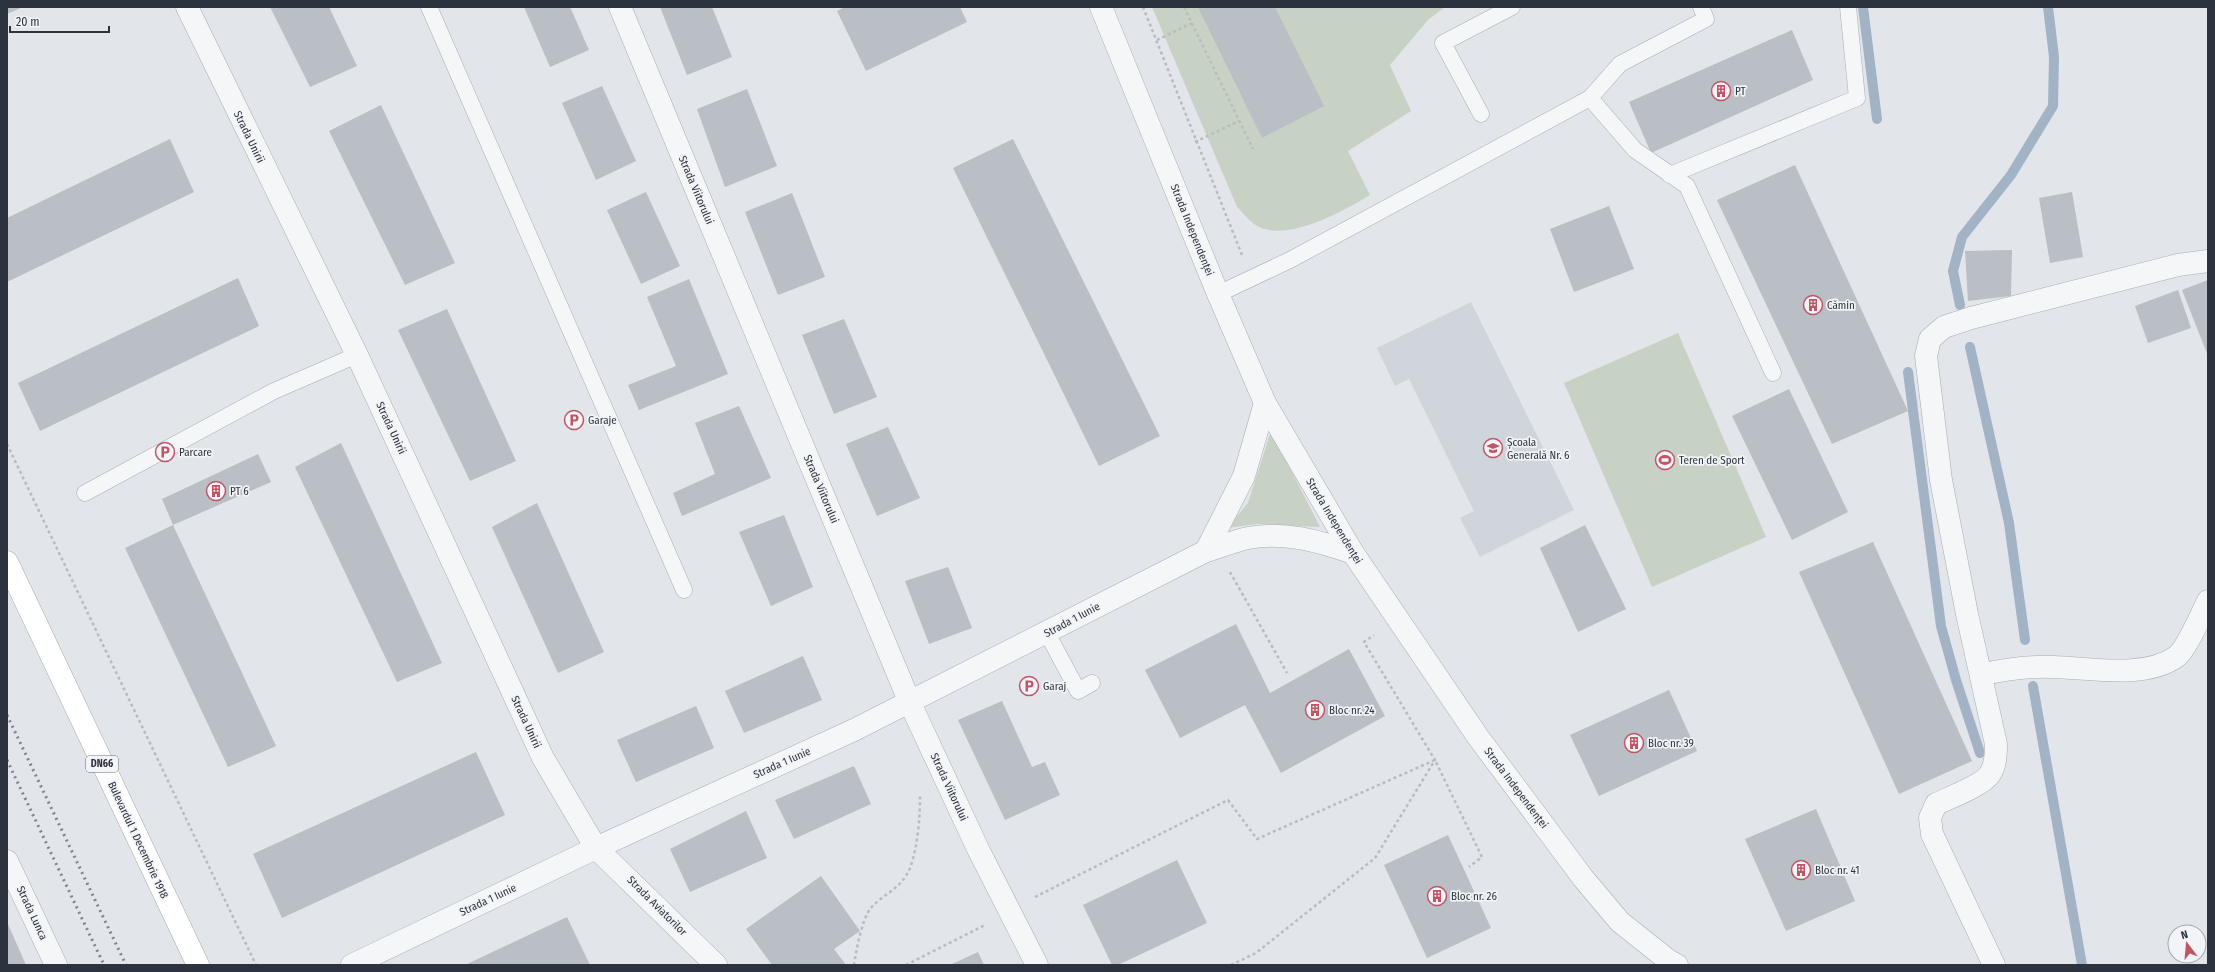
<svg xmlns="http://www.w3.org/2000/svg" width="2215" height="972" font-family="'Fira Sans Condensed',sans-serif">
<rect width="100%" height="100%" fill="#e2e5e9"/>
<path fill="#d0d4db" d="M1471 302 1574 510 1480 557 1460 518 1474 511 1409 379 1395 386 1377 348Z"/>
<g fill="#c8d2c4">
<path d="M1152 7H1445L1428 20 1390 65 1411 111 1348 151 1370 195C1344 211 1283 245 1254 224 1248 219 1242 212 1237 207Z"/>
<path d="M1678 333 1766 537 1652 587 1564 383Z"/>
<path d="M1271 431 1320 527 1256 524 1227 528 1248 503Z"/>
</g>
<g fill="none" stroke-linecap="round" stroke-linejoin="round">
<g stroke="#a1b3c5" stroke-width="10">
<path d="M1863 7 1877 119"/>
<path d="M1960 305 1953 271 1962 237 2011 175 2053 106 2054 57 2048 7"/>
<path d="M1970 347 2009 523 2025 640"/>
<path d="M1908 372 1941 626 1956 680 1980 753"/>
<path d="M2033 686 2082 965"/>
</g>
</g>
<g fill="#babec5">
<path d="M7 7H23L7 14Z"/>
<path d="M270 7H329L357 66 310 87Z"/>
<path d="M524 7H570L589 50 550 67Z"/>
<path d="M660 7H712L732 57 687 75Z"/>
<path d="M845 7H960L967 22 866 71 837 11Z"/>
<path d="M1198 7H1275L1324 106 1262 138Z"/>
<path d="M1792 30 1813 80 1651 153 1629 102Z"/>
<path d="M602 86 636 161 596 180 562 103Z"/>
<path d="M747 89 777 166 725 187 697 109Z"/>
<path d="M381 105 455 263 405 285 329 131Z"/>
<path d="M170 139 194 192 7 282V218Z"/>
<path d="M1013 139 1160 436 1099 466 953 168Z"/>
<path d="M1795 165 1908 411 1832 444 1717 200Z"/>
<path d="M646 192 680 266 641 284 607 210Z"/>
<path d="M2072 192 2083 257 2050 263 2039 198Z"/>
<path d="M792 193 825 277 778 295 745 212Z"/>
<path d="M1609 206 1634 269 1574 292 1550 229Z"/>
<path d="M2012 250 2011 296 1968 301 1965 251Z"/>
<path d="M238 278 259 326 40 431 18 383Z"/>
<path d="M689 279 728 374 639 410 628 385 676 366 647 297Z"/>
<path d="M2208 280V356L2182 290Z"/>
<path d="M2178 290 2191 328 2148 343 2135 306Z"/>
<path d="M447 309 516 461 470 481 398 330Z"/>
<path d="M844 319 877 397 834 414 802 335Z"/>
<path d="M1789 389 1848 512 1792 540 1732 416Z"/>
<path d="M739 406 771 478 682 516 673 493 715 474 695 423Z"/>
<path d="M888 427 920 498 877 516 846 444Z"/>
<path d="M341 443 442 663 397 682 295 467Z"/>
<path d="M258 454 271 482 173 525 162 499Z"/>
<path d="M537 503 604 652 558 673 492 527Z"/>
<path d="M784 515 813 587 771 606 739 532Z"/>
<path d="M173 525 276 746 228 767 125 548Z"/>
<path d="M1585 525 1626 609 1578 632 1540 548Z"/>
<path d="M1873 542 1972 761 1899 794 1799 572Z"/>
<path d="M948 567 972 628 929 644 905 581Z"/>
<path d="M1236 624 1270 693 1349 649 1385 716 1281 773 1245 705 1180 738 1145 670Z"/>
<path d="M803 656 822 700 744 733 725 691Z"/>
<path d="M1669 690 1697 751 1599 796 1570 735Z"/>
<path d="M1002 701 1032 767 1045 762 1060 795 1005 820 958 720Z"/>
<path d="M696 706 714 748 636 782 617 740Z"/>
<path d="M476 752 505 815 282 918 253 854Z"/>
<path d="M854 766 871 804 794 839 775 800Z"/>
<path d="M1816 809 1855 901 1786 931 1745 839Z"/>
<path d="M746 811 767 858 690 892 670 849Z"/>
<path d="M1448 835 1491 928 1427 958 1384 865Z"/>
<path d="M1177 860 1207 923 1118 965H1112L1083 905Z"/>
<path d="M821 876 860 931 834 949 846 965H772L746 929Z"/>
<path d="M567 917 590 965H465Z"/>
<path d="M7 922 26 965H7Z"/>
<path d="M978 952 984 965H950Z"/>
</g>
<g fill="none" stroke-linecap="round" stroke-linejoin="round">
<g stroke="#a8acb3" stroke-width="17">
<g id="service">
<path d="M429 7 684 590"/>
<path d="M1590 98 1635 150 1687 186 1773 373"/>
<path d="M1481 114 1443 43 1512 7"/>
<path d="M1670 175 1857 98 1848 7"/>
<path d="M1218 294 1290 260 1590 98 1620 64 1706 19 1701 7"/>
<path d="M85 493 274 391 357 355"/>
<path d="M1047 633 1078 691 1092 683"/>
</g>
</g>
<g stroke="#a8acb3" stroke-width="23">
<g id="minor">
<path d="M620 7 910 703 978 849 1037 965"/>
<path d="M1265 403 1353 553 1478 737 1583 878 1620 922 1668 960 1677 965"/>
<path d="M1206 551C1220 547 1234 541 1248 538 1284 531 1319 541 1353 553"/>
<path d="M1981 675C2005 669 2028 666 2053 667 2091 668 2144 679 2176 657 2186 650 2202 613 2208 601"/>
<path d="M7 861 56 965"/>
<path d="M352 965 596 848"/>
<path d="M1994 965 1932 834 1930 818 1936 804C1949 798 1983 785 1990 774 1996 765 1996 753 1996 744L1967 614 1941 480 1926 356 1930 339 1944 327 1971 318 2178 265 2208 261"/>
</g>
</g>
<g stroke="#a8acb3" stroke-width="23">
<g id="tertiary">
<path d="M187 7 357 355 543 758 596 848 716 965"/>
<path d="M596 848 854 730 1206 551 1244 476 1265 403 1218 294 1101 7"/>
</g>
</g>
<g stroke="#a3aab3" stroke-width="23">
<path id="primary" d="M7 562 198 965"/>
</g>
<g stroke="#b8bcc0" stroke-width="2.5" stroke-dasharray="3 3" stroke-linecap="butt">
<path d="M1143 7 1242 255"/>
<path d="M1184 7 1253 149"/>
<path d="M1157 40 1192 23"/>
<path d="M1195 142 1239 121"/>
<path d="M7 444 256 965"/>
<path d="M1230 572 1287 673"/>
<path d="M1035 897 1228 800 1257 839 1435 760 1482 857 1469 867"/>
<path d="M854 965C856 951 862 920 870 909 882 894 901 890 910 868 918 847 920 817 920 795"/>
<path d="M906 965 985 925"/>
<path d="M1231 965 1256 953 1375 858 1435 760 1364 642 1374 635"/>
</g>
<use href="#service" stroke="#f4f6f8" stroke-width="16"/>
<use href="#minor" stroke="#f4f6f8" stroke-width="22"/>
<use href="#tertiary" stroke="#f4f6f8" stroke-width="22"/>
<use href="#primary" stroke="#fff" stroke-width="22"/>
<g stroke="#7d8591" stroke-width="3" stroke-dasharray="2 4" stroke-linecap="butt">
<path d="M7 715 126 965"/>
<path d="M7 760 104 965"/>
</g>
</g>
<defs>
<g id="building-ring" transform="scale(1)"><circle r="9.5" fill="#f2f4f7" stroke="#c05566" stroke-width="1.5"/><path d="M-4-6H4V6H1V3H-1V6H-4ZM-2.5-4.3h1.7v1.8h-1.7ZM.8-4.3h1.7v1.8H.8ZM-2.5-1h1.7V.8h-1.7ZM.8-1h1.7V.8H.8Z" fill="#c05566"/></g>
<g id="parking-ring" transform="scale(1)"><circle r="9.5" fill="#f2f4f7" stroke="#c05566" stroke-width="1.5"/><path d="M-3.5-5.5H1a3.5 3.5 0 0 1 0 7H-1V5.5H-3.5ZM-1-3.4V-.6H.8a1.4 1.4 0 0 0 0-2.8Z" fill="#c05566"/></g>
<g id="school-ring" transform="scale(1)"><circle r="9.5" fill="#f2f4f7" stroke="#c05566" stroke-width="1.5"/><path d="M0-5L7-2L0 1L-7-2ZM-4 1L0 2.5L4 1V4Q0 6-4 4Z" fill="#c05566"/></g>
<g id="stadium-ring" transform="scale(1)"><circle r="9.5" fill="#f2f4f7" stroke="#c05566" stroke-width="1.5"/><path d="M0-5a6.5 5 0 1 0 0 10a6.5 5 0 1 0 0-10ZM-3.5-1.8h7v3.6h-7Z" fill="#c05566"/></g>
</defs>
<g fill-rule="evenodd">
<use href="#building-ring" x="1721" y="91"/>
<use href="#building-ring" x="1813" y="305"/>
<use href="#parking-ring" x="574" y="420"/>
<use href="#school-ring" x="1493" y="448"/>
<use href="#parking-ring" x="165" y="452"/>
<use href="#stadium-ring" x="1665" y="460"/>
<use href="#building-ring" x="216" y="491"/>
<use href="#parking-ring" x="1029" y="686"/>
<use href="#building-ring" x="1315" y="710"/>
<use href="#building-ring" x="1634" y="743"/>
<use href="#building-ring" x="1801" y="870"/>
<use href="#building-ring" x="1437" y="896"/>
</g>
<g text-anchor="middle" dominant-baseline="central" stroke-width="3.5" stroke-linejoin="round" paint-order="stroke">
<rect fill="#f2f4f7" stroke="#676d76" stroke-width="1" x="86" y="756" width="32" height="16" rx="3"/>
<g font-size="10" font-weight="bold" fill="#2c333f">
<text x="102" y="764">DN66</text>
</g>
<g font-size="11" fill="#2c333f" stroke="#f2f4f7" text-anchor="start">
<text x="1735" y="91">PT</text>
<text x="1827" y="305">Cămin</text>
<text x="588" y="420">Garaje</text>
<text x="1507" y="442">Școala<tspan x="1507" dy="13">Generală Nr. 6</tspan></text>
<text x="179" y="452">Parcare</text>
<text x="1679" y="460">Teren de Sport</text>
<text x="230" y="491">PT 6</text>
<text x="1043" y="686">Garaj</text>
<text x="1329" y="710">Bloc nr. 24</text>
<text x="1648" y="743">Bloc nr. 39</text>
<text x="1815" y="870">Bloc nr. 41</text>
<text x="1451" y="896">Bloc nr. 26</text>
</g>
<g font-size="11" fill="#2c333f" stroke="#f2f4f7">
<text transform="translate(249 137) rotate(64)">Strada Unirii</text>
<text transform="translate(696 190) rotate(67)">Strada Viitorului</text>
<text transform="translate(1192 230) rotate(68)">Strada Independenței</text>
<text transform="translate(391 428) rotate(65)">Strada Unirii</text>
<text transform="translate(821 489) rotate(67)">Strada Viitorului</text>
<text transform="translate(1334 521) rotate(59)">Strada Independenței</text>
<text transform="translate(1072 620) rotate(-28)">Strada 1 Iunie</text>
<text transform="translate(526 722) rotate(65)">Strada Unirii</text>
<text transform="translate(782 763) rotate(-24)">Strada 1 Iunie</text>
<text transform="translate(949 787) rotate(65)">Strada Viitorului</text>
<text transform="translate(1516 788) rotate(53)">Strada Independenței</text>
<text transform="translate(138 840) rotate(65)">Bulevardul 1 Decembrie 1918</text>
<text transform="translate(488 900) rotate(-25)">Strada 1 Iunie</text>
<text transform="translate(657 906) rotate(45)">Strada Aviatorilor</text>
<text transform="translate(32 913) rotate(65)">Strada Lunca</text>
</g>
</g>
<rect width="2215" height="972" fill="none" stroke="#2c333f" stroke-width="16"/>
<g transform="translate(2187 944) rotate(344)"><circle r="19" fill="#f2f4f7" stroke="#a3a7ad"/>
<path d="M0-3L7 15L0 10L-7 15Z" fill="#c05566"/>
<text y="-6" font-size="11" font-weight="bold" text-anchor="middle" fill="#2c333f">N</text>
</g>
<path d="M10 26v6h99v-6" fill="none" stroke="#2c333f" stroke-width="2"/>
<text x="16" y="26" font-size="12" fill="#2c333f" stroke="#f2f4f7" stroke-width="3" paint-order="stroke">20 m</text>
</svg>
